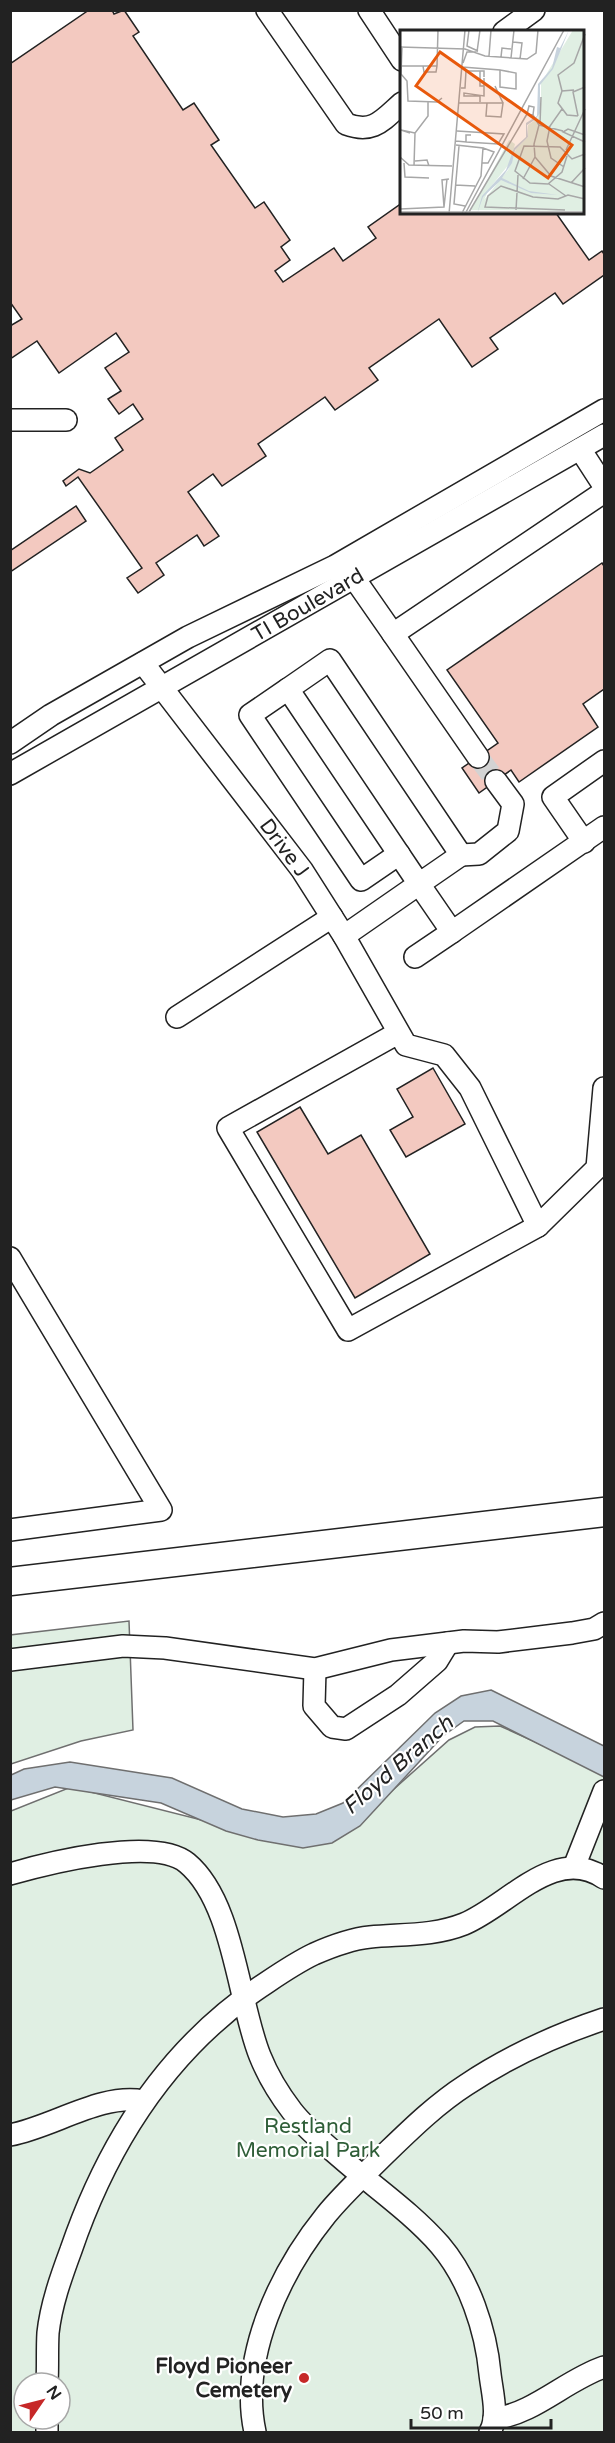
<svg xmlns="http://www.w3.org/2000/svg" width="615" height="2443" font-family="'Varela Round',sans-serif">
<rect width="100%" height="100%" fill="#fff"/>
<g fill="#e0efe3" stroke="#6f6f6f" stroke-width="1.5" fill-rule="evenodd">
<path d="M129 1621 133 1730 81 1741 11 1764 10 1635Z"/>
<path d="M500 1726 604 1773V2432H11V1811L71 1787 285 1841 340 1837 449 1740 475 1727ZM24 2383H60V2419H24Z"/>
</g>
<path fill="#c7d3dd" stroke="#6f6f6f" stroke-width="1.5" d="M491 1690 604 1746V1777L493 1721H464L443 1736 360 1826 332 1843 303 1848 258 1840 226 1831 161 1803 55 1787 11 1800V1775L24 1769 70 1762 172 1778 242 1809 283 1817 316 1814 343 1803 435 1713 461 1696Z"/>
<g fill="#f3c9c0" stroke="#222" stroke-width="1.5">
<path d="M89 10H112L114 14 124 10 139 32 133 36 183 110 194 103 219 140 211 145 255 208 264 202 290 240 281 247 290 260 275 271 283 282 334 248 343 261 376 238 368 227 402 203V213H556L589 260 602 251 604 254V275L563 304 555 293 490 338 498 349 472 367 439 319 369 368 378 380 335 410 325 397 258 444 266 456 222 486 213 474 188 492 219 536 204 546 197 535 156 563 164 575 138 593 127 578 142 568 78 477 66 486 63 481 79 469 90 473 123 450 115 438 143 419 133 404 119 414 108 399 121 391 105 368 129 352 116 333 59 373 37 341 10 359V326L22 319 10 302V64Z"/>
<path d="M76 506 86 521 10 572V551Z"/>
<path d="M602 563 604 566V689L583 704 598 727 519 782 511 770 479 793 462 768 498 743 447 670Z"/>
<path d="M433 1068 465 1124 406 1157 390 1130 413 1117 397 1089Z"/>
<path d="M300 1107 328 1154 361 1135 430 1254 355 1298 257 1132Z"/>
</g>
<g fill="none" stroke-linecap="round" stroke-linejoin="round">
<path stroke="#d3d3d3" stroke-width="21" stroke-dasharray="21 10" stroke-linecap="butt" d="M478 757 496 781"/>
<g stroke="#222" stroke-width="24">
<g id="minor">
<path d="M267 10 346 124C373 134 382 121 402 103"/>
<path d="M369 10 402 60"/>
<path d="M504 32 534 10"/>
<path d="M10 420H66"/>
<path d="M580 449 604 486"/>
<path d="M354 578 393 634 604 492"/>
<path d="M393 634 478 757"/>
<path d="M143 663 302 870 344 936 406 1045 444 1055 470 1088 538 1226 348 1330 228 1128 398 1033"/>
<path d="M288 689 250 715 361 880 399 854"/>
<path d="M10 743 51 715 188 637 335 566 604 410"/>
<path d="M10 774 604 435"/>
<path d="M584 842 553 797 604 761"/>
<path d="M461 855 479 854 508 831 513 804 496 781"/>
<path d="M344 936 419 884 288 689 330 660 461 855 419 884 452 932 604 827"/>
<path d="M415 957 452 932"/>
<path d="M177 1017 332 917"/>
<path d="M538 1226 597 1168 604 1088"/>
<path d="M10 1258 161 1510 10 1530"/>
<path d="M10 1660 123 1646 165 1648 315 1669 391 1650 464 1641 498 1642 572 1633 594 1629 604 1623"/>
<path d="M315 1669 314 1706 332 1727 346 1729 398 1695 437 1661 448 1643"/>
<path d="M574 1867 604 1791"/>
<path d="M10 1874C48 1863 155 1836 187 1863 234 1902 238 2002 260 2056 268 2076 279 2094 292 2111 306 2129 324 2143 341 2158 374 2187 411 2212 440 2245 469 2279 486 2330 490 2374 492 2392 499 2416 490 2432"/>
<path d="M10 2135C53 2127 101 2093 143 2101"/>
<path d="M47 2383C48 2367 47 2350 48 2333 51 2305 61 2277 71 2250 107 2145 167 2050 260 1987 278 1975 295 1963 314 1954 332 1946 351 1939 370 1937 402 1934 434 1936 464 1924 508 1906 555 1844 604 1878"/>
<path d="M494 2419C535 2413 566 2380 604 2367"/>
<path d="M47 2432V2419"/>
<path d="M255 2432C239 2357 280 2272 326 2215 343 2194 364 2175 383 2156 409 2131 435 2105 466 2085 508 2057 556 2035 604 2019"/>
</g>
</g>
<use href="#minor" stroke="#fff" stroke-width="21"/>
<g stroke="#222" stroke-width="1.5">
<path d="M10 1567 604 1497"/>
<path d="M10 1596 604 1527"/>
</g>
</g>
<circle fill="#c62828" stroke="#fff" stroke-width="2" cx="304" cy="2378" r="6"/>
<g text-anchor="middle" dominant-baseline="central" stroke-width="4.5" stroke-linejoin="round" paint-order="stroke">
<g font-size="21" fill="#222" stroke="#fff">
<text transform="translate(308 605) rotate(-30)">TI Boulevard</text>
<text transform="translate(284 848) rotate(53)">Drive J</text>
</g>
<g font-size="21" fill="#2f5e38" stroke="#fff">
<text x="308" y="2126">Restland<tspan x="308" dy="24">Memorial Park</tspan></text>
</g>
<g font-size="21" font-weight="bold" fill="#222" stroke="#fff" text-anchor="end">
<text x="292" y="2366">Floyd Pioneer<tspan x="292" dy="24">Cemetery</tspan></text>
</g>
<g font-size="22" font-style="italic" fill="#222" stroke="#fff">
<text transform="translate(398 1765) rotate(-41)">Floyd Branch</text>
</g>
</g>
<g transform="translate(400 30)">
<rect width="184" height="184" fill="#fff"/>
<path d="M173 0H184V181L71 180 109 110 115 114 110 133 89 159 84 170 108 140 116 119 128 107V95L137 89 141 77V53Z" fill="#e0efe3"/>
<path d="M169 0 153 39 140 55V83L136 89 127 95 128 107 115 120 112 133 102 148 129 161 158 165 131 163 101 150 83 167 77 184 82 166 106 140 114 118 126 107V93L137 86 138 54 152 38 157 17 160 18Z" fill="#c7d3dd"/>
<path fill="none" stroke="#a7a7a7" stroke-width="1.5" d="M69 0 67 16 78 21M113 12 122 13 120 29M0 17 65 19 85 26 127 29 136 23 138 0M2 18 1 44 7 51 8 71 37 72 42 68M77 22 80 0M89 26 91 0M101 27 102 18 111 19M111 28 114 0M63 33 67 22H76M1 36H37M23 36 24 42H36L37 36M37 36 38 0M62 37 100 40V57L116 59V43L100 40M80 41V56H84M95 56 103 73M61 58H65L66 41H84V47M174 60 162 61 158 73 167 85 178 86M162 61 158 45 174 33 185 4M80 72V66H64V63L84 66V48M58 73H103L101 87 86 86 87 73M162 79 150 96 147 111 151 128 164 137M133 85 127 84 129 76 134 77 133 85 139 95M178 86 173 62 185 57M140 94 141 67M57 101 104 104 98 114 66 112M163 101 139 95 134 114 135 127 151 146 185 157M10 103 1 100 15 103M185 105 168 99 163 102 185 112M56 111 66 112V105H71M56 115 83 118 81 146 62 183M59 116 54 174 65 176M166 120 185 79M167 126 162 142 148 154 130 153 115 141 124 116 160 117 172 129 185 124M0 127 9 135 52 136M15 131 27 130 29 136M4 133 5 147 29 148M82 133H88L94 122 83 118M14 136 15 103 28 86V72M123 149 135 127M171 153 185 138M149 154 166 166M55 155 75 156M44 177 42 150 49 149M0 179 44 177 47 149M116 180 118 145M165 180 85 177 88 166 101 156 133 167 158 169 168 165 185 169M0 182H185M69 182 127 84M49 184 65 0M65 184 164 0"/>
<path fill="#e8590c" fill-opacity="0.15" stroke="#e8590c" stroke-width="3" d="M40 22 172 115 148 148 16 56Z"/>
<rect width="184" height="184" fill="none" stroke="#222" stroke-width="3"/>
</g>
<rect width="615" height="2443" fill="none" stroke="#222222" stroke-width="24"/>
<g transform="translate(42 2401) rotate(55)"><circle r="28" fill="#ffffff" stroke="#a7a7a7" stroke-width="1.5"/>
<path d="M0-4.5L10 22L0 15L-10 22Z" fill="#c62828"/>
<text y="-9" font-size="16" font-weight="bold" text-anchor="middle" fill="#222222">N</text>
</g>
<path d="M411 2419v9h140v-9" fill="none" stroke="#222222" stroke-width="3"/>
<text x="420" y="2419" font-size="18" fill="#222222" stroke="#ffffff" stroke-width="4.5" paint-order="stroke">50 m</text>
</svg>
